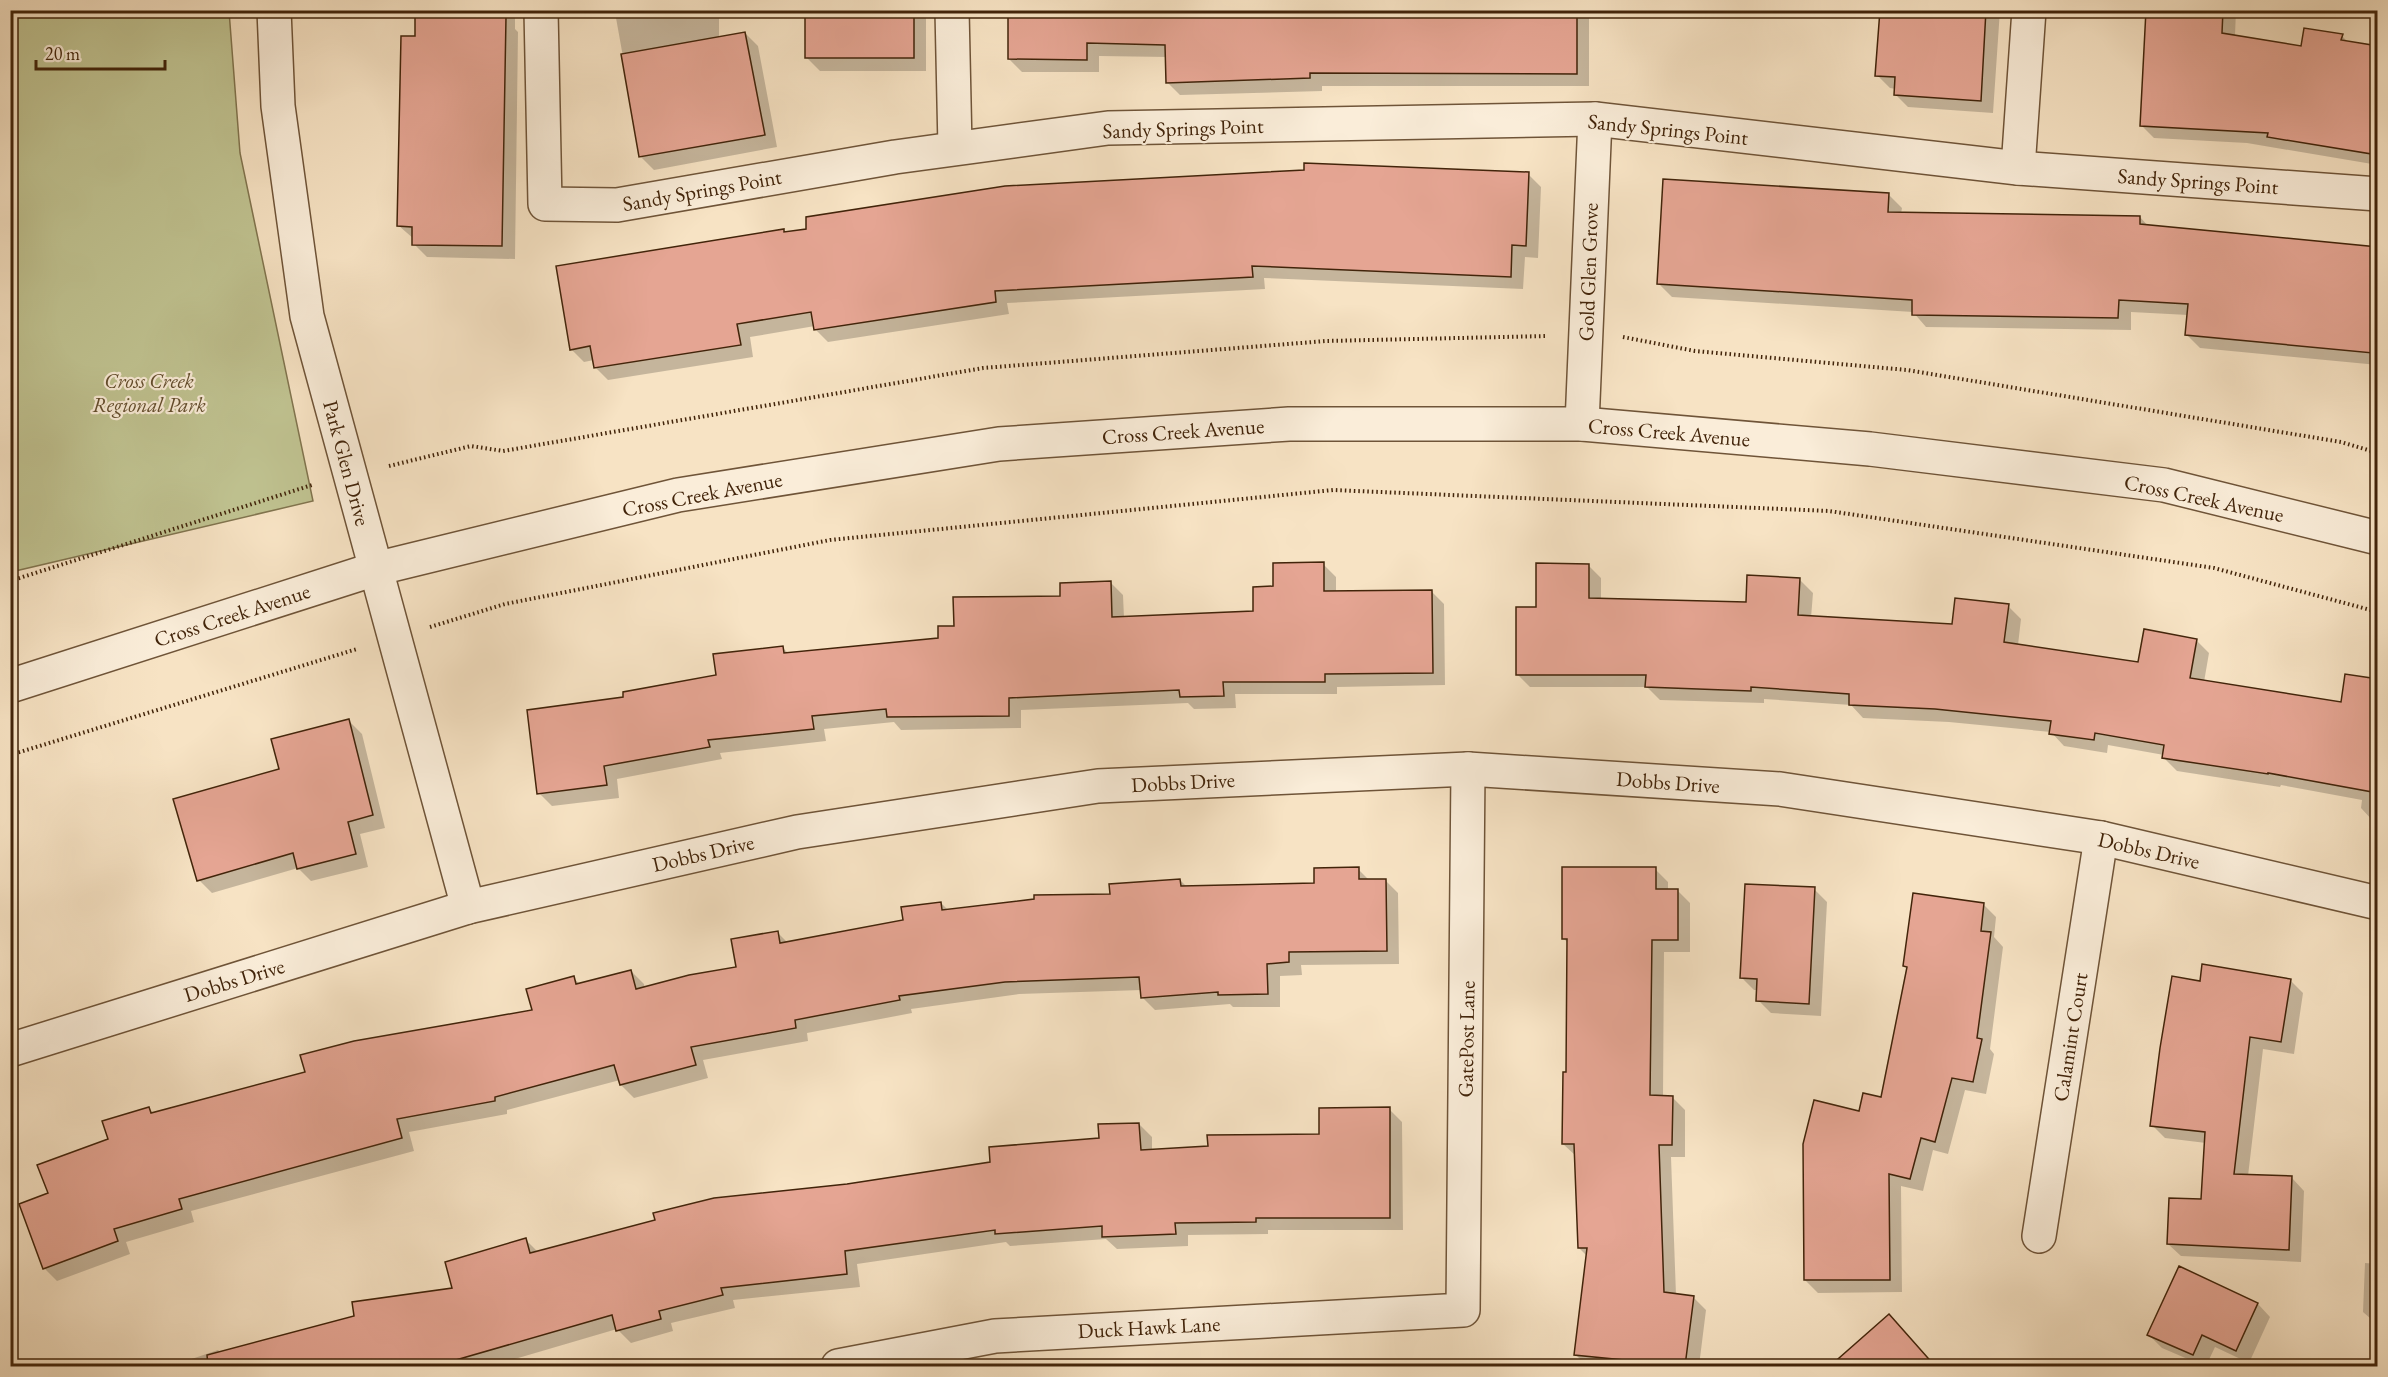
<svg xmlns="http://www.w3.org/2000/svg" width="2388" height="1377" font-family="'EB Garamond',serif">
<rect width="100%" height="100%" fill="#f7e3c4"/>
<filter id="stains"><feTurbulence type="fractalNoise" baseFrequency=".00333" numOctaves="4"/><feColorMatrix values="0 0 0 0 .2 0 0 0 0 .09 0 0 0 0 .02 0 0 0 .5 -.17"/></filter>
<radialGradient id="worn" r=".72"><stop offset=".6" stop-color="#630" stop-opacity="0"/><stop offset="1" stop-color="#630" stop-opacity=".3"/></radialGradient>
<path fill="#c0c391" stroke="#81744e" stroke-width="1.5" d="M10 11H229L240 153 313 501 11 572Z"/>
<g fill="#0003">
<path d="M417 10H515V29L518 32 515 259 427 257 414 244V239L399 226 416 38Z"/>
<path d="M608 10H719V38L745 33 758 46 777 147 654 170 641 157 616 18Z"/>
<path d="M807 10H926V71H820L807 58Z"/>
<path d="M1010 10H1585L1589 15V86H1322V91L1180 95 1167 82V57L1099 56V72H1022L1009 59Z"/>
<path d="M1881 10H2000L1993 113 1908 107 1895 94 1896 89 1890 88 1877 75Z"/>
<path d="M2148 10H2236L2235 36 2302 48 2342 36 2349 43 2378 48V165L2247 143 2154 138 2141 125Z"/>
<path d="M1528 174 1541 187 1538 258 1525 257 1523 289 1264 278 1265 289 1007 303 1009 314 828 342 815 329V326L750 337 753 357 608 380 595 367 594 360 584 362 571 349 783 231 785 233Z"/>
<path d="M1889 195 1902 208 1901 214 2140 217 2149 227 2378 248V365L2200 348 2187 335 2188 315 2131 312V330L1926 327 1913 312 1672 297 1659 284Z"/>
<path d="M1323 564 1336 577V593L1431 591 1444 604 1445 685 1337 687V694H1235L1236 708 1194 709 1188 703 1021 710V728L901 730 894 722 824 729 826 741 720 753 722 759 617 779 619 798 552 806 539 793 625 698 717 676 783 648 789 654 940 640 955 628 1110 582 1123 595 1124 618 1255 612 1274 588Z"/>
<path d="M1588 565 1601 578V600L1747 604 1800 580 1813 593 1811 618 1953 626 2008 606 2021 619 2018 645 2139 663 2196 640 2209 653 2204 682 2342 704 2378 680V821H2373L2361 808 2362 800 2281 785 2280 787 2177 771 2164 758V755L2108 745 2107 753 2064 746 2051 732 1949 722 1863 718 1851 705 1764 699V703L1660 700 1647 687H1530L1517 674 1537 608Z"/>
<path d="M349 721 362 734 385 828 360 834 368 867 311 881 298 868 212 893 199 880 281 770Z"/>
<path d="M1358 869 1370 881 1385 880 1398 893 1399 964 1301 965 1302 975 1280 976V1007H1233L1230 1004 1155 1010 1142 997V990L1019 994 911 1009 912 1013 807 1033 808 1041 703 1060 708 1078 634 1098 621 1085 620 1080 507 1110V1114L409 1132 414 1151 191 1211 194 1222 126 1242 130 1254 57 1281 44 1268 50 1194 149 1108 154 1114 533 1011 573 978 580 984 631 971 644 984 645 989 738 968 777 932 788 943 905 921 941 903 949 911 1112 895 1180 880 1187 887 1316 884Z"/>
<path d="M1655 869 1668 882V890H1677L1690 903V952H1664L1663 1097H1672L1685 1110V1157H1671L1676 1295 1693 1297 1706 1310 1699 1366H1587L1576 1355 1587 1256 1579 1248 1576 1156 1563 1144 1567 1073 1568 943 1564 939Z"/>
<path d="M1814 889 1827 902 1821 1016 1771 1013 1758 1000V990H1754L1741 977Z"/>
<path d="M1983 904 1996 917 1994 937 2003 947 1990 1049 1994 1054 1986 1094 1965 1090 1948 1154 1933 1150 1923 1191 1901 1186 1902 1292 1818 1293 1805 1280 1860 1112 1882 1099 1908 969 1904 965Z"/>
<path d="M2290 980 2303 993 2294 1054 2263 1049 2248 1176 2292 1178 2304 1191 2301 1262 2181 1256 2168 1244 2202 1201 2206 1143 2165 1138 2152 1125 2201 982Z"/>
<path d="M1389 1109 1402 1122 1403 1230H1268V1234L1188 1235V1246L1117 1249 1106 1239 1010 1246 1006 1242 857 1264 860 1287 733 1300 735 1308 671 1323 673 1331 631 1343 617 1329 491 1366H171L218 1350 221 1353 454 1289 525 1239 538 1252 848 1185 992 1164 1100 1140 1139 1124 1152 1137V1151L1209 1148 1321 1135Z"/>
<path d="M2365 1263 2378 1264V1325L2363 1312Z"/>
<path d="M2258 1304 2270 1317 2249 1363 2215 1347 2206 1366H2204L2162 1348 2149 1335Z"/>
<path d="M1902 1329 1935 1366H1833Z"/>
<path d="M2137 1361 2142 1366H2126Z"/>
</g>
<g fill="#e5a593" stroke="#42240a" stroke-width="1.5">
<rect x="805" y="10" width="109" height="48"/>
<path d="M1008 10H1577V74L1310 73V78L1166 83 1165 45 1087 43V60L1008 59Z"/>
<path d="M1880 10H1986L1981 101 1894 95 1895 77 1875 76Z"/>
<path d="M2146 10H2223L2222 33 2301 46 2304 28 2343 34 2341 40 2378 46V155L2267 137 2268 133 2140 126Z"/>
<path d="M415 16 506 17 502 246 412 245V227L397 226 401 36H415Z"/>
<path d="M745 32 765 135 639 157 621 54Z"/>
<path d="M1304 163 1529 172 1526 246 1512 245 1511 277 1252 266 1253 277 995 291 996 302 814 330 811 312 737 324 741 345 594 368 590 346 570 350 556 266 784 229V232L806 229V217L1005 186 1304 170Z"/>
<path d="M1663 179 1889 193 1888 212 2140 216V224L2378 247V313L2373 353 2185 335 2188 304 2119 300 2118 318 1912 315V300L1657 284Z"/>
<path d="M1324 562V591L1432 590 1433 673 1325 674V682H1223L1224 696 1180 697 1179 690 1009 698V716L887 717 886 709 812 716 814 729 708 740 710 747 604 766 607 785 537 794 527 710 623 697V692L716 675 713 654 783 646 784 653 938 638V626H954L953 597 1060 596V583L1111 581 1112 617 1253 611V587L1273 586V563Z"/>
<path d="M1536 563 1589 564V598L1746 602 1747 575 1800 578 1798 615 1952 624 1955 598 2009 604 2004 642 2138 662 2144 629 2197 639 2190 678 2341 702 2345 674 2378 679V793L2268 773V774L2162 758 2164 745 2095 733 2094 740 2049 734 2051 721 1935 709 1849 705V694L1751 687V691L1645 687 1646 675H1516V607H1536Z"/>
<path d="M349 719 373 815 348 822 356 854 297 869 293 853 197 881 173 799 279 769 271 739Z"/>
<path d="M1359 867V879H1386L1387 951 1289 952V962L1267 964 1268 994 1218 995V992L1141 998 1139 977 1005 982 899 996 900 1000 795 1020 796 1028 691 1047 696 1065 620 1085 614 1065 495 1097V1101L397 1119 402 1138 179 1199 182 1209 114 1229 118 1241 43 1269 19 1204 48 1193 37 1165 108 1139 102 1121 149 1107 151 1113 305 1072 300 1055 354 1041 532 1010 526 989 574 976 576 984 631 970 636 989 689 975 736 967 731 939 778 931 780 943 903 920 901 907 941 902 942 910 1034 899V895L1110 894 1109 884 1180 879 1181 886 1314 883V868Z"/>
<path d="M1562 867H1656V889H1678V940H1652L1650 1095 1673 1096 1672 1145H1659L1664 1292 1694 1296 1685 1366 1574 1355 1587 1248H1578L1574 1144H1562L1563 1072H1566L1567 939H1562Z"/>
<path d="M1745 884 1815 887 1809 1004 1756 1001 1757 979 1740 978Z"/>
<path d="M1913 893 1984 903 1981 931 1991 932 1977 1038 1982 1039 1973 1082 1952 1078 1935 1142 1921 1138 1910 1179 1889 1174 1890 1280H1804L1803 1144 1814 1100 1859 1111 1863 1093 1881 1097 1907 967 1903 966Z"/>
<path d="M2202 964 2291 979 2281 1042 2250 1037 2234 1174 2292 1176 2289 1250 2167 1244 2169 1198 2201 1199 2205 1132 2150 1126 2160 1048 2172 976 2200 981Z"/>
<path d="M1390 1107V1218H1256V1222L1175 1223 1176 1234 1102 1237V1226L995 1234V1230L845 1251 847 1274 721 1288 723 1295 659 1311 661 1319 616 1331 612 1315 435 1366H208L207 1355 354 1316 352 1302 452 1288 445 1262 526 1238 530 1253 655 1220 653 1213 714 1198 847 1184 990 1162 989 1147 1099 1138 1098 1124 1139 1123 1141 1150 1208 1146 1207 1135 1319 1134V1108Z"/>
<path d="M2179 1266 2258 1303 2236 1351 2202 1335 2193 1355 2147 1335Z"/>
<path d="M1889 1314 1935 1366H1830Z"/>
</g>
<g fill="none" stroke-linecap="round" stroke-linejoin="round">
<g stroke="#6f5438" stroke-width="36">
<g id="minor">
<path d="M274 10 278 106 307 316 468 907"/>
<path d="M541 10 545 204 617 205 895 157 1108 128 1595 119 2018 168 2378 194"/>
<path d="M952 10 955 148"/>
<path d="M2018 168 2029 10"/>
<path d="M1582 424 1595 119"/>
<path d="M10 1050 468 907 797 832 1098 786 1468 769 1780 789 2101 838 2378 903"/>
<path d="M2039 1236 2101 838"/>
<path d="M838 1366 995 1336 1463 1310 1468 769"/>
</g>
</g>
<g stroke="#6f5438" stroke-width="36">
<path id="tertiary" d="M10 686 375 569 678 495 999 444 1289 424H1582L1870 449 2164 485 2378 538"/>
</g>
<g stroke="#42240a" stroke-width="4" stroke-dasharray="1.5 3" stroke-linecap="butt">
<path d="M1623 337 1695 351 1907 370 2341 442 2378 453"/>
<path d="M389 466 471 446 503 451 983 368 1326 341 1547 336"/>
<path d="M10 581 312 485"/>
<path d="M430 627 505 604 830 540 1333 490 1829 511 2214 568 2378 612"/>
<path d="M10 755 357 649"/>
</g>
<use href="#minor" stroke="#faedd9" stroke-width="33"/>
<use href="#tertiary" stroke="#faedd9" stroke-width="33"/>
</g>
<g text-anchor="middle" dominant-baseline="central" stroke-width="4.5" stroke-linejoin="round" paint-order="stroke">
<g font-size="21" fill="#42240a" stroke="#faedd9">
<text transform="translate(1183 128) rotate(-2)">Sandy Springs Point</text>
<text transform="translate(1668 129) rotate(6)">Sandy Springs Point</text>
<text transform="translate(2198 181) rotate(4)">Sandy Springs Point</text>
<text transform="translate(702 190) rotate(-10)">Sandy Springs Point</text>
<text transform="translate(1588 272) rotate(-88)">Gold Glen Grove</text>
<text transform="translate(1183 431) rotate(-4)">Cross Creek Avenue</text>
<text transform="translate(1669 432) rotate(5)">Cross Creek Avenue</text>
<text transform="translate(347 463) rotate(75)">Park Glen Drive</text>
<text transform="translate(702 494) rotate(-11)">Cross Creek Avenue</text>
<text transform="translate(2204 498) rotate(12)">Cross Creek Avenue</text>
<text transform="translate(232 615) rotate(-18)">Cross Creek Avenue</text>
<text transform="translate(1183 782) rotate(-3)">Dobbs Drive</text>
<text transform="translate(1668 782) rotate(4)">Dobbs Drive</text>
<text transform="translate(2149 850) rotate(13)">Dobbs Drive</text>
<text transform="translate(703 853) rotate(-13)">Dobbs Drive</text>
<text transform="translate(234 980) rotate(-17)">Dobbs Drive</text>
<text transform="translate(2070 1037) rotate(-81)">Calamint Court</text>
<text transform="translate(1466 1039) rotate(-89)">GatePost Lane</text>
<text transform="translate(1149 1327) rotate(-3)">Duck Hawk Lane</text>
</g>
<g font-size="21" font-style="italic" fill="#624c2c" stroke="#faedd9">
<text x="149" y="380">Cross Creek<tspan x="149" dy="24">Regional Park</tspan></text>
</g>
</g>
<rect width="2388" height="1377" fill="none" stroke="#f7e3c4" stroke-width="36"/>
<rect x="12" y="12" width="2364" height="1353" fill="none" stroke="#42240a" stroke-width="3"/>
<rect x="18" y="18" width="2352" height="1341" fill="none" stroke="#42240a" stroke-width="1.5"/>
<path d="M36 60v9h129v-9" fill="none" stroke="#42240a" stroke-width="3"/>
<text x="45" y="60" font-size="18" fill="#42240a" stroke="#faedd9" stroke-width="4.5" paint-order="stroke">20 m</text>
<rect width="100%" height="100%" filter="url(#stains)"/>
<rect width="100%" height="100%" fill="url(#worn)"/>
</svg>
